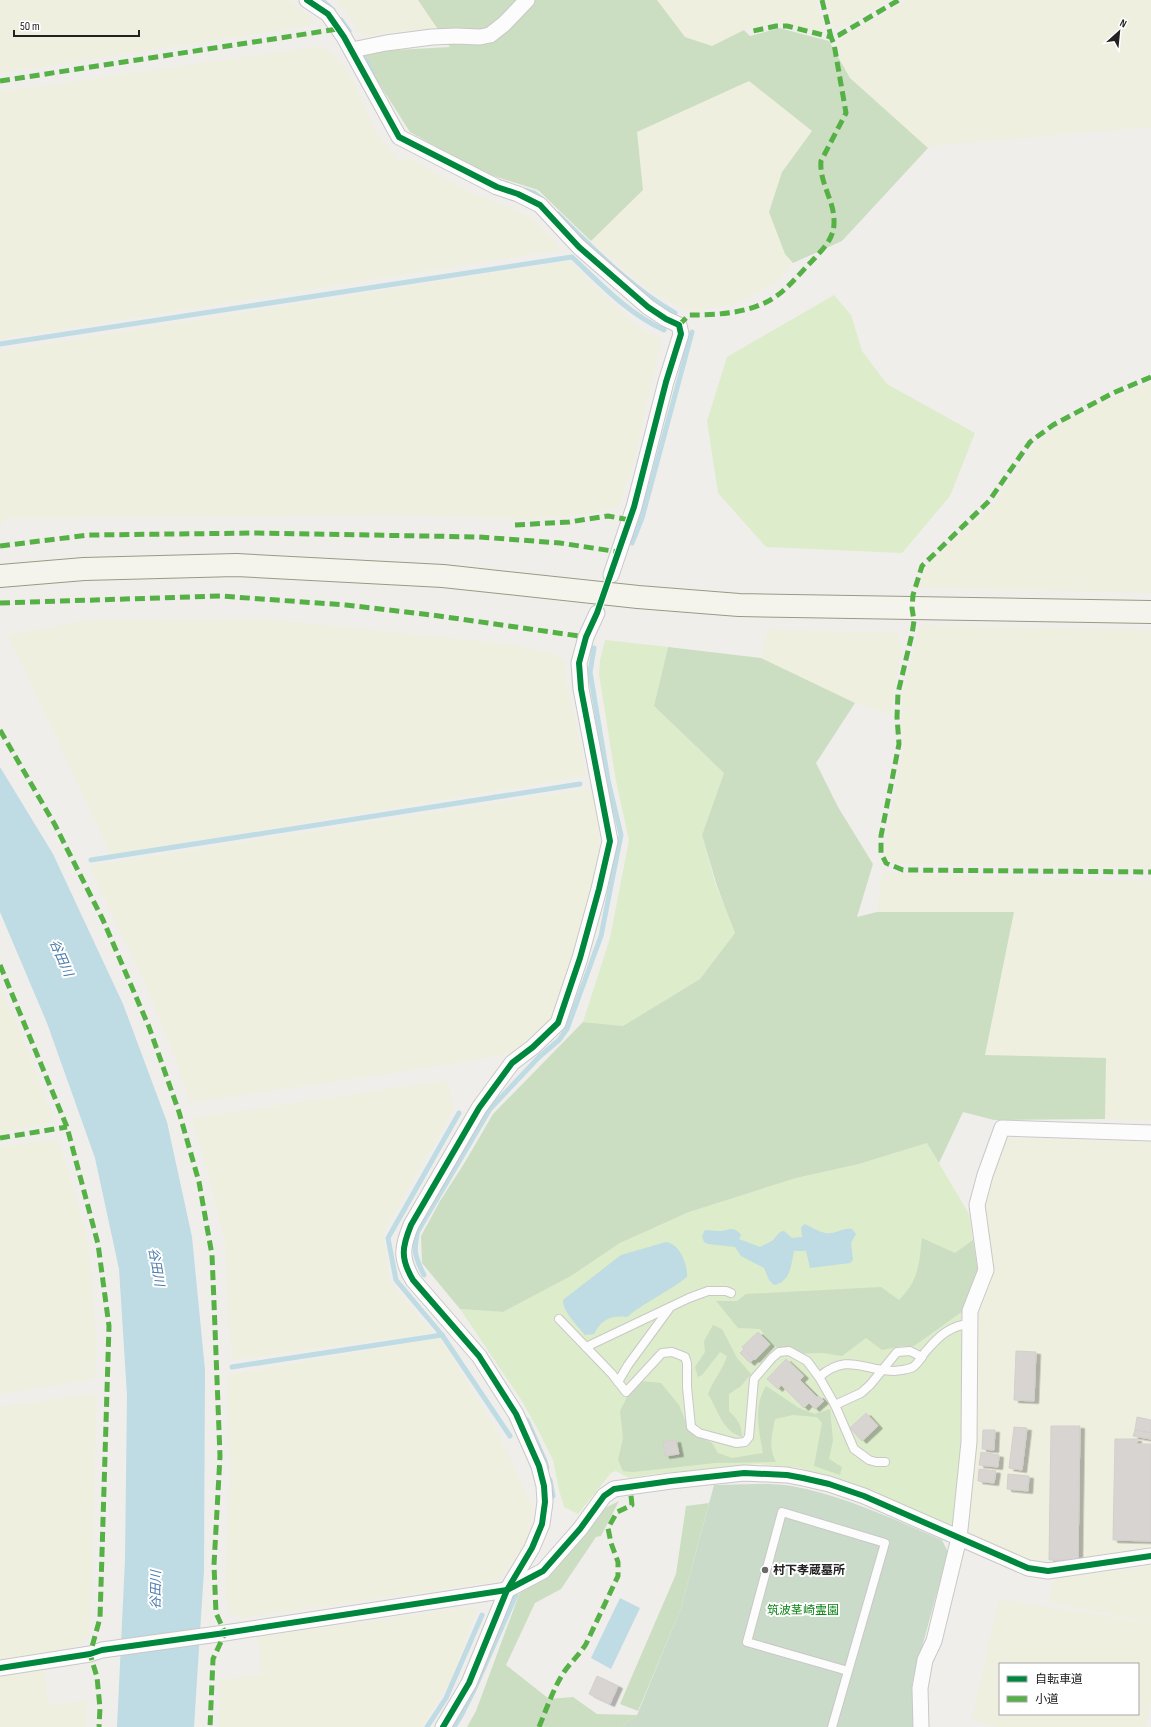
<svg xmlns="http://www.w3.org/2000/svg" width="1151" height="1727" font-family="'Sofia Sans Condensed','Noto Sans JP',sans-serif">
<defs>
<filter id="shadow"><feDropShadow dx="4.5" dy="2.5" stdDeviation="0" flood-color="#0004"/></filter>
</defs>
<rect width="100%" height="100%" fill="#f0eeeb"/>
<g fill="#efefdf" fill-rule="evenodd">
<path d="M0 0H289L313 19 309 26 0 73Z"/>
<path d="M334 0H418L437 27 365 36 359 32 344 10Z"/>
<path d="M657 0H816L824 33 774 22 744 30 712 46 685 37Z"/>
<path d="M826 0H889L838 30 833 28Z"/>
<path d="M908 0H1151V127L934 146 928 148 850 78 843 66 836 41Z"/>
<path d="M319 46 333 54 353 80 375 130 399 160 408 158 468 191 531 217 556 242 559 250 0 339V92Z"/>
<path d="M749 81 812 131 782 172 785 254 793 263 776 283 740 302 699 311 682 308 651 292 591 241 643 190 637 132Z"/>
<path d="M571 261 605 297 637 326 661 340 633 467 618 507 590 514 529 519 402 515 6 518 0 527V351Z"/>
<path d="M1151 382V593L917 588 929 564 994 503 1035 446 1059 425 1099 404Z"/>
<path d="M268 619 509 644 555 654 566 661 565 675 587 776 111 855 8 635 90 620Z"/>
<path d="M920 625 1151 630V868L897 864 886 857 885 847 904 744 901 725 902 696Z"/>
<path d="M768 629 898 633 901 654 890 714 855 703 761 658Z"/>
<path d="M592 788 597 813 600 853 573 959 550 1021 513 1053 453 1064 190 1103 175 1057 144 981 89 866Z"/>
<path d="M882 873 1151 881V1121L1105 1119 1106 1058 985 1055 1014 912H877Z"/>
<path d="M0 988 19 1027 54 1122 0 1133Z"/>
<path d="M448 1080 453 1110 384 1232 390 1282 433 1333 232 1360 228 1315 225 1243 212 1189 192 1118Z"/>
<path d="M1006 1138 1151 1142V1551L1044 1565 966 1535 977 1312 992 1275 984 1204Z"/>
<path d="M57 1139 68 1170 88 1240 97 1342 95 1377 84 1381 0 1394V1147Z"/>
<path d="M440 1338 496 1429 533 1507 530 1532 518 1555 498 1581 243 1618 229 1614 225 1588 230 1473 227 1375Z"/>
<path d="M97 1393 90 1633 80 1645 63 1649 0 1659V1407Z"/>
<path d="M1151 1566V1622L1049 1602 1054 1578Z"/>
<path d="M999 1599 1151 1623V1704L1145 1727H998L972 1720ZM1000 1664H1138V1714H1000Z"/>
<path d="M478 1606 450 1683 421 1727H219L221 1680 262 1674 258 1637Z"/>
<path d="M43 1667 49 1706 87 1700 86 1727H0V1674Z"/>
</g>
<g fill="#ddeccb">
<path d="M834 295 851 315 862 351 887 384 975 433 950 496 902 553 766 547 718 493 707 421 727 357Z"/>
<path d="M605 640 668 647 654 706 724 773 702 835 716 886 736 932 700 979 623 1026 583 1022 610 938 629 840 616 781 599 674 600 660Z"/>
<path d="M927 1143 969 1214 978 1273 966 1298 963 1311V1444L955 1528 854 1484 800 1468 758 1464 653 1474 629 1478 616 1471 611 1473 578 1514 564 1507 559 1490 553 1460 538 1430 522 1401 460 1309 503 1312 571 1276 620 1243 689 1212 796 1178 859 1164Z"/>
</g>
<g fill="#cbdec1">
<path d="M418 0H657L685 37 712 46 744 30 750 36 779 28 829 41 850 78 928 148 842 241 793 263 785 254 769 212 782 172 812 131 749 81 637 132 643 190 591 241 538 190 481 172 410 132 359 52 450 47Z"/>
<path d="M668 647 761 658 855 703 816 763 838 807 873 864 857 917 877 912H1014L985 1055 1106 1058 1105 1119 994 1120 963 1112 939 1163 927 1143 859 1164 796 1178 689 1212 620 1243 571 1276 503 1312 460 1309 422 1263 421 1236 440 1201 465 1162 493 1114 583 1022 623 1026 700 979 735 933 717 886 702 835 724 773 654 706Z"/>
<path d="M922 1238 955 1253 973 1240 978 1273 966 1298 963 1311 914 1346H901L882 1350 866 1338 842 1356 823 1353 785 1354 768 1340 760 1329 738 1328 716 1301H737L746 1294 881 1287 899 1300C919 1280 919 1265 922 1238Z"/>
<path d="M713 1325 722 1329 737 1358 751 1374 741 1386 729 1394V1411C737 1419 742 1425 742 1437 721 1430 719 1411 708 1394 713 1380 723 1370 727 1356L720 1352 702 1375 698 1377 695 1367 705 1352 704 1341Z"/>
<path d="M641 1381 661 1383 679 1405 687 1425 695 1435 712 1443 718 1453 732 1458 763 1453C759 1430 753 1407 766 1386L799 1408 815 1414 830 1409 833 1440 829 1459 842 1467 840 1475 814 1466 822 1423 817 1417 793 1415 775 1419C772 1434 768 1448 776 1462L715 1463 633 1472 623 1471 618 1460 623 1438 620 1411 627 1397Z"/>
<path d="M619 1501 601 1536 596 1537 561 1589 535 1603 506 1665 549 1699 573 1697 597 1714 637 1715 621 1727H467L476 1711 520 1592 547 1578 603 1509Z"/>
<path d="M709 1503 681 1608 638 1711 620 1704 676 1574 686 1506Z"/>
</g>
<path fill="#cadbca" d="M756 1484C768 1484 781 1484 792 1486 845 1496 893 1519 942 1540L948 1552 912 1684 914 1727H621L637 1715 681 1608 714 1485Z"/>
<g fill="#bfdbe3">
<path d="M0 767 53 854 123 1004 167 1122 192 1237 205 1370 204 1570 194 1727H117L125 1560 127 1395 119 1269 95 1158 47 1023 0 912Z"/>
<path d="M805 1224C815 1229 824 1236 836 1232 842 1230 846 1228 852 1229L856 1234 851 1243 853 1260 850 1263 810 1268 806 1251H794C791 1264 791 1282 774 1285L769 1280 764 1268 741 1256 735 1247 708 1244 704 1242 702 1236 705 1230C709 1230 713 1231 718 1231 729 1232 732 1224 741 1235L739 1239 760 1247 772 1241 780 1232 784 1231 792 1238 802 1237 801 1227Z"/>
<path d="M666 1242C680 1244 688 1265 687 1277 668 1292 645 1302 627 1317 611 1315 601 1320 594 1334L585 1335C577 1325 563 1312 563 1300L621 1255Z"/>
<path d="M620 1598 640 1608 611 1669 591 1658Z"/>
</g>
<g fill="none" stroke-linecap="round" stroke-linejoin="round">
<g stroke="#bfdbe3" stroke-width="5">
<path d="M322 0 333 10"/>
<path d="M341 20 349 31"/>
<path d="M366 60 372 74"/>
<path d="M524 190 534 193 542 199"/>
<path d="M558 214C594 249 631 288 675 313"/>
<path d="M0 344 572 257C602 285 626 312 664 330"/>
<path d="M632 543 642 518 692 332"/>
<path d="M91 860 580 784"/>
<path d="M459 1113 388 1238 396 1280 442 1335 510 1436"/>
<path d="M424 1275C415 1257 413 1251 418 1231L490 1109 539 1057 559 1040 567 1029 601 936 621 835 608 780 590 672 594 648"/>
<path d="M232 1367 442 1335"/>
<path d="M527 1420 545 1461 547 1468"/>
<path d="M550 1480 553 1496"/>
<path d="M427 1727 446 1698 482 1615"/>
<path d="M454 1727 462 1714 474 1690 516 1595"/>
</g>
</g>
<g fill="#d7d4d2" stroke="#d3d0cc" filter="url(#shadow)">
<path d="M758 1332 770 1344 755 1360 742 1347Z"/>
<path d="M744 1349 754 1359 750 1363 740 1353Z"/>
<path d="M1016 1351 1036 1352 1034 1401 1014 1400Z"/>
<path d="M786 1359 804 1376 800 1380 817 1397 819 1396 824 1401 815 1409 809 1403 804 1408 781 1385 778 1389 767 1379Z"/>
<path d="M866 1413 878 1426 862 1441 850 1428Z"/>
<path d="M1137 1417 1151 1420V1433L1135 1430Z"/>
<path d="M1051 1426H1080L1078 1560H1049Z"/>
<path d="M1014 1427 1027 1428 1022 1470 1009 1468Z"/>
<path d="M983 1430H995L994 1450 982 1449Z"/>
<path d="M1135 1430 1151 1433V1439L1133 1436Z"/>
<path d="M1115 1439H1137V1444H1151V1541L1113 1540Z"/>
<path d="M676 1440 679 1454 665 1456 663 1442Z"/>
<path d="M981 1452 999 1455 998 1467 979 1465Z"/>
<path d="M979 1469 996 1471 994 1483 978 1481Z"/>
<path d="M1008 1474 1029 1476 1028 1491 1007 1489Z"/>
<path d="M597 1676 618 1686 610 1704 589 1694Z"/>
</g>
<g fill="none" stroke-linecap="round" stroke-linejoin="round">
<g stroke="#c9c8c7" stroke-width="10">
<g id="lane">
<path d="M559 1319 612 1374 626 1392 662 1353 672 1352 685 1357 687 1363V1387L691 1427 699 1433 736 1443 745 1442 749 1437 754 1379 772 1358 779 1352 789 1351 807 1361 819 1377 835 1405 854 1449 869 1460 876 1462H885"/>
<path d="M586 1347 689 1298 708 1291H726L731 1293"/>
<path d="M819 1377C848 1352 863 1371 895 1371 900 1370 908 1370 913 1367 919 1363 922 1355 927 1350 939 1336 951 1325 970 1324"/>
<path d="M618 1382 628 1365 669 1309"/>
<path d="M835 1405 861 1393 870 1385 897 1352 910 1351 922 1357"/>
<path d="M832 1727 885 1543 782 1512 747 1642 848 1671"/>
</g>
</g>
<g stroke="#c9c8c7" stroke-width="17">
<g id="street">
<path d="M307 0 328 14 344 37 399 137 497 187 518 194 540 205 579 247 648 307 666 319 679 325 681 334 666 382 634 507 611 575"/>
<path d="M352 50 386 43 432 37 456 36 480 37 490 35 504 24 527 0"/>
<path d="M0 1668 90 1654 102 1650 225 1633 507 1590 543 1571 580 1529 604 1496 614 1489 671 1481 744 1473 787 1475 803 1478 829 1484 864 1496 1028 1568 1048 1571 1151 1556"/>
<path d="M443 1727 469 1683 507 1590 532 1548 542 1524 545 1502 544 1486 539 1466 516 1414 479 1356 413 1280C400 1258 402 1247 411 1225L479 1108 512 1063 533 1047 558 1023 580 958 599 889 610 841 581 689 579 663 586 637 597 613"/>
<path d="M921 1727 920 1688 925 1660 934 1641 959 1538 961 1520 969 1442 970 1311 986 1270 977 1205 985 1175 1002 1128 1151 1133"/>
</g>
</g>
<g stroke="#999a82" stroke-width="24">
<path id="secondary" d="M0 576 84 569 236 565 443 576 638 597 739 605 1151 612"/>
</g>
<use href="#lane" stroke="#fdfcfc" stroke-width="8"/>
<use href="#street" stroke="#fdfcfc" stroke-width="15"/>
<use href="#secondary" stroke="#f4f4ed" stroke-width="22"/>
<g stroke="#55b145" stroke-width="5" stroke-dasharray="10 5" stroke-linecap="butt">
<path d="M822 0 831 37 839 35 899 0"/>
<path d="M0 81 338 29"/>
<path d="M679 325 689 315C721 315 759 313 784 290 794 281 803 270 812 261 822 250 834 239 834 223 835 201 819 183 821 161L846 113 834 44 831 37 787 26H776L753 31"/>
<path d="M1151 377 1113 393 1053 425 1030 442 989 501 922 566 913 595 912 608 914 621 912 634 898 693 897 717 899 744 881 836V853L886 863 903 870 1151 872"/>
<path d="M515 525 569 522 608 516 630 520"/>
<path d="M0 546 89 535 257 533 479 537 560 543 619 552"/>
<path d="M0 603 220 596 346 605 432 615 586 637"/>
<path d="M0 730 55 825 103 920 149 1027 179 1112 199 1182 212 1255 214 1303 220 1456 214 1565 216 1613 225 1633 213 1659 210 1727"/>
<path d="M0 965 67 1127 98 1244 109 1326 100 1618 90 1654 97 1677 100 1708 99 1727"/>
<path d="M0 1138 67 1127"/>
<path d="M539 1727C547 1708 553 1689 564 1672 571 1662 580 1654 586 1644L618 1576V1562L611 1543 608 1528 617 1512 632 1505 630 1486"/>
</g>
<g stroke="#fff" stroke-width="8">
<g id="cycleway">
<path d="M307 0 328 14 344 37 399 137 497 187 518 194 540 205 579 247 648 307 666 319 679 325 681 334 666 382 634 507 597 613 586 637 579 663 581 689 610 841 599 889 580 958 558 1023 533 1047 512 1063 479 1108 411 1225C402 1247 400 1258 413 1280L479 1356 516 1414 539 1466 544 1486 545 1502 542 1524 532 1548 507 1590 469 1683 443 1727"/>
<path d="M0 1668 90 1654 102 1650 225 1633 507 1590 543 1571 580 1529 604 1496 614 1489 671 1481 744 1473 787 1475 803 1478 829 1484 864 1496 1028 1568 1048 1571 1151 1556"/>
</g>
</g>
<use href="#cycleway" stroke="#00873e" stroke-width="6"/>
</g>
<circle fill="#6a6968" stroke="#fff" stroke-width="1.5" cx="765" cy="1570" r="4"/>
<g text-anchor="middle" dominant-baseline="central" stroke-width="4" stroke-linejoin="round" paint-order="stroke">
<g font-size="12" font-weight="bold" fill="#222" stroke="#fff" text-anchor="start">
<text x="773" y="1570">村下孝蔵墓所</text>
</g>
<g font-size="12" fill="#0c8416" stroke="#fff">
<text x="803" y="1610">筑波茎崎霊園</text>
</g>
<g font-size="13" font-style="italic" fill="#4a7aab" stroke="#fff">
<text transform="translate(61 958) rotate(66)">谷田川</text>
<text transform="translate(156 1267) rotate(80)">谷田川</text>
<text transform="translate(156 1590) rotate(-89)">谷田川</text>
</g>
</g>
<rect x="999" y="1663" width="140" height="52" fill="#ffffff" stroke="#a7a7a7"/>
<rect x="1007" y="1676" width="20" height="6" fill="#00873e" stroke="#a7a7a7"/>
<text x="1035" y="1683" font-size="12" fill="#222222">自転車道</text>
<rect x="1007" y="1696" width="20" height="6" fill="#55b145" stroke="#a7a7a7"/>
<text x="1035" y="1703" font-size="12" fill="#222222">小道</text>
<g transform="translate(1119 32) rotate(27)" stroke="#ffffff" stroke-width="3" paint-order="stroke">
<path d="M0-3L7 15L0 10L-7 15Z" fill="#222222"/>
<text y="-6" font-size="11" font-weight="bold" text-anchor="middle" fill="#222222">N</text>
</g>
<path d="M14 30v6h125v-6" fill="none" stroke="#222222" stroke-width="2"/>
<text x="20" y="30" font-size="12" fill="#222222" stroke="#ffffff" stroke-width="3" paint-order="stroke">50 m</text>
</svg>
